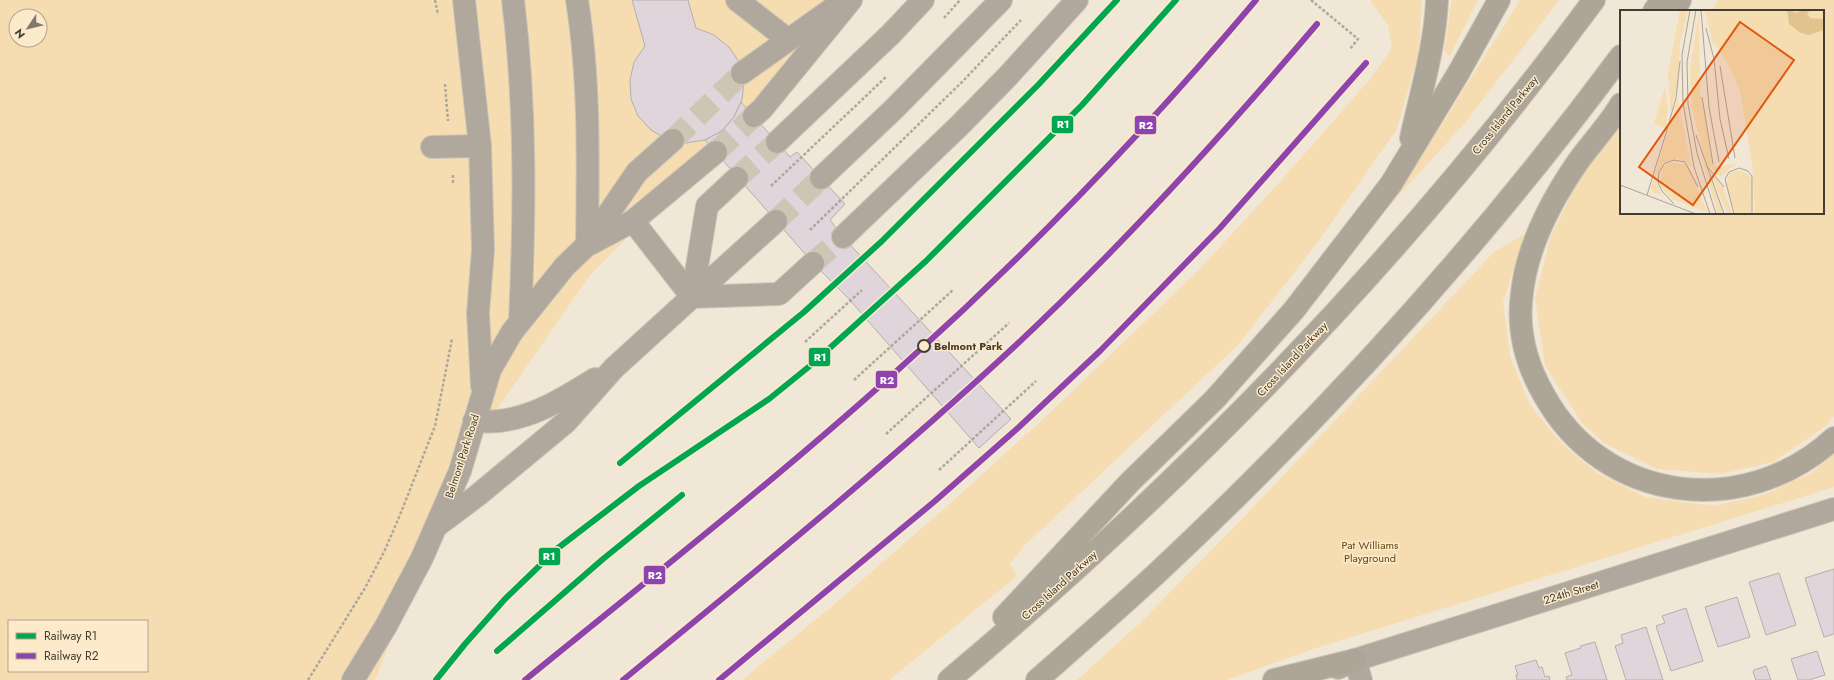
<svg xmlns="http://www.w3.org/2000/svg" width="1834" height="680" font-family="Jost,sans-serif">
<rect width="100%" height="100%" fill="#f1e7d6"/>
<g fill="#f5ddb1" fill-rule="evenodd">
<path d="M0 0H864L590 275 464 457 375 680H0ZM16 16H40V40H16ZM9 621H147V671H9Z"/>
<path d="M1370 0H1422L1419 52 1397 129 1320 239 1238 345 1025 545 1010 563 1017 576 889 680H742L831 607 936 516 1039 423 1198 271 1286 175 1371 78 1392 48 1388 25Z"/>
<path d="M1452 0H1478L1450 56 1444 51Z"/>
<path d="M1520 0H1559L1465 123 1356 242 1442 124Z"/>
<path d="M1718 0H1834V416L1826 426 1773 462 1721 474 1657 469 1604 443 1581 422 1545 365 1535 299 1550 238 1585 167 1621 117V213H1823V11H1711Z"/>
<path d="M1526 233 1503 302 1510 356 1530 405 1561 443 1597 473 1645 497 1714 506 1763 495 1813 472 1834 453V487L1316 648 1227 680H1077L1141 622 1245 516 1494 252Z"/>
</g>
<g fill="#dfd5db" stroke="#b5aeac">
<path d="M632 0H688L696 28 714 35 729 47 740 63 744 82 742 100 734 117 722 131 705 140 686 143 668 140 651 130 638 116 631 99 630 80 634 62 645 46Z"/>
<path d="M741 102 790 157 797 152 845 204 830 220 843 237 1011 419 979 448 848 298 813 263 705 140 722 131 734 117Z"/>
<path d="M1834 569V634L1824 637 1805 578Z"/>
<path d="M1779 573 1796 625 1766 635 1749 582Z"/>
<path d="M1737 597 1750 637 1718 647 1705 607Z"/>
<path d="M1686 608 1703 661 1671 671 1656 626 1665 623 1662 616Z"/>
<path d="M1646 627 1663 680H1626L1615 646 1623 643 1621 635Z"/>
<path d="M1595 642 1607 680H1567L1566 677 1572 675 1565 653 1581 648 1580 646Z"/>
<path d="M1817 651 1825 675 1809 680H1798L1791 659Z"/>
<path d="M1536 660 1539 668 1542 667 1545 677 1549 676 1550 680H1517L1516 675H1518L1515 666Z"/>
<path d="M1766 666 1771 680H1756L1753 672 1754 670Z"/>
</g>
<g fill="none" stroke-linecap="round" stroke-linejoin="round">
<g stroke="#cec5b5" stroke-width="22" stroke-dasharray="22 11" stroke-linecap="butt">
<path d="M673 140 742 73"/>
<path d="M716 152 754 116"/>
<path d="M737 178 777 142"/>
<path d="M776 221 821 178"/>
<path d="M813 263 843 237"/>
</g>
<g stroke="#ccc4b7" stroke-width="24">
<g id="minor">
<path d="M464 0 480 146 483 250 478 313 482 386"/>
<path d="M513 0C526 107 525 213 520 320"/>
<path d="M577 0C590 81 588 164 587 245"/>
<path d="M737 0 787 39"/>
<path d="M742 73 839 4"/>
<path d="M754 116 762 109 851 0"/>
<path d="M777 142 891 34 923 0"/>
<path d="M432 147 480 146"/>
<path d="M821 178 894 109 1001 0"/>
<path d="M633 221 692 297"/>
<path d="M843 237 959 126 1008 76 1077 0"/>
<path d="M590 244 633 221 716 152"/>
<path d="M692 297 707 206 737 178"/>
<path d="M692 297 776 221"/>
<path d="M474 421C482 421 491 422 499 421 535 417 564 398 595 379"/>
<path d="M438 525 478 495 566 422 614 368 692 297 779 294 813 263"/>
<path d="M1355 660 1361 680"/>
<path d="M1338 668 1355 660 1834 509"/>
<path d="M353 680 386 626 422 558 460 471 490 370 512 332 565 266 587 245 637 172 673 140"/>
</g>
</g>
<g stroke="#ccc4b7" stroke-width="24">
<g id="highway">
<path d="M1654 11 1662 0"/>
<path d="M1674 11 1680 0"/>
<path d="M1621 104C1609 125 1591 143 1577 163 1551 201 1527 247 1522 293 1517 329 1526 364 1544 395 1604 504 1745 520 1834 438"/>
<path d="M1411 138C1421 92 1435 47 1437 0"/>
<path d="M1004 617 1130 482 1215 399 1294 310 1391 184 1459 72 1499 0"/>
<path d="M949 680C1189 478 1408 253 1594 0"/>
<path d="M1037 680C1077 645 1117 610 1156 574 1325 416 1483 242 1621 56"/>
<path d="M1274 680 1355 660"/>
</g>
</g>
<g stroke="#aea79c" stroke-width="2.5" stroke-dasharray="3 2" stroke-linecap="butt">
<path d="M435 0 438 15"/>
<path d="M1311 0 1358 39 1350 49"/>
<path d="M944 18 960 0"/>
<path d="M445 84 448 121"/>
<path d="M453 175V183"/>
<path d="M771 186 887 76"/>
<path d="M810 230 963 81 1021 20"/>
<path d="M805 342 862 290"/>
<path d="M854 380 953 290"/>
<path d="M886 434 1009 323"/>
<path d="M939 470 1036 381"/>
<path d="M308 680 365 588 384 552 400 515 435 426 452 339"/>
</g>
<use href="#minor" stroke="#b0a89c" stroke-width="22"/>
<use href="#highway" stroke="#ada698" stroke-width="22"/>
<g stroke="#fceacb" stroke-width="9">
<g id="rail-1">
<path d="M620 463 804 312 882 241 1039 84 1117 0"/>
<path d="M497 651 603 559 682 495"/>
<path d="M436 680 465 644 505 599 558 548 639 486 769 399 811 365 926 261 1082 105 1176 0"/>
</g>
</g>
<g stroke="#fceacb" stroke-width="9">
<g id="rail-2">
<path d="M525 680C655 574 787 471 911 358 1034 247 1149 127 1256 0"/>
<path d="M623 680C756 571 889 463 1015 346 1123 245 1222 136 1317 24"/>
<path d="M719 680 935 501 1019 427 1100 351 1220 228 1366 63"/>
</g>
</g>
<use href="#rail-1" stroke="#00a651" stroke-width="6"/>
<use href="#rail-2" stroke="#8e44ad" stroke-width="6"/>
</g>
<circle fill="#fceacb" stroke="#433c30" stroke-width="2" cx="924" cy="346" r="6"/>
<g text-anchor="middle" dominant-baseline="central" stroke-width="3" stroke-linejoin="round" paint-order="stroke">
<g font-size="11" fill="#433c30" stroke="#fceacb">
<text transform="translate(1505 115) rotate(-51)">Cross Island Parkway</text>
<text transform="translate(1292 359) rotate(-47)">Cross Island Parkway</text>
<text transform="translate(462 456) rotate(-72)">Belmont Park Road</text>
<text transform="translate(1059 585) rotate(-42)">Cross Island Parkway</text>
<text transform="translate(1571 592) rotate(-17)">224th Street</text>
</g>
<g font-size="11" font-weight="bold" fill="#433c30" stroke="#fceacb" text-anchor="start">
<text x="934" y="346">Belmont Park</text>
</g>
<g font-size="11" fill="#614813" stroke="#fceacb">
<text x="1370" y="545">Pat Williams<tspan x="1370" dy="13">Playground</tspan></text>
</g>
</g>
<g transform="translate(1620 10)">
<rect width="204" height="204" fill="#f1e7d6"/>
<path d="M60 0H68L60 33 58 70 51 105 48 63ZM79 0 80 82 92 154 98 158 116 153 101 167 86 153 72 98 70 61ZM85 0H204V204H135L132 153 120 81 112 61 93 31V35ZM45 77 48 100 46 118 34 114ZM58 88 71 157 67 152 57 148 44 152 36 167 41 185 32 182 31 178ZM80 143 99 191 103 204H98ZM50 152 66 154 73 166 87 202 52 189 41 177V159ZM117 160 128 164 132 170 131 204H115L106 175 110 163ZM89 161 103 177 112 204H108Z" fill="#f5ddb1"/>
<path d="M167 0 178 3 179 0H190L187 4 190 8 204 9V20L189 25 181 23 169 14Z" fill="#e0c38d"/>
<path fill="none" stroke="#aba394" stroke-width="1" d="M70 0 62 45 63 93 74 157 90 204M76 0 67 52 68 94 77 143 96 204M81 0 89 97 99 152M86 18 94 49 100 109 109 149M100 56 115 148M82 87 93 154M47 120 56 88 60 51M76 125 104 204M86 155 104 177M0 175 76 204M27 185 47 120M54 194 42 181 38 172 39 162 45 153 54 150 65 152 78 177M114 204 105 169 109 162 119 158 128 161 132 166V204"/>
<path fill="#e0580e" fill-opacity="0.15" stroke="#e0580e" stroke-width="2" d="M120 12 174 50 73 195 19 157Z"/>
<rect width="204" height="204" fill="none" stroke="#433c30" stroke-width="2"/>
</g>
<g stroke="#fceacb" stroke-width="1.5">
<rect x="1051" y="115" width="23" height="19" rx="4" fill="#00a651"/>
<rect x="1134" y="115" width="23" height="20" rx="4" fill="#8e44ad"/>
<rect x="808" y="347" width="23" height="20" rx="4" fill="#00a651"/>
<rect x="875" y="370" width="23" height="19" rx="4" fill="#8e44ad"/>
<rect x="538" y="547" width="23" height="19" rx="4" fill="#00a651"/>
<rect x="643" y="565" width="23" height="20" rx="4" fill="#8e44ad"/>
</g>
<g font-size="11" text-anchor="middle" font-weight="bold" fill="#fff">
<text x="1063" y="128">R1</text>
<text x="1146" y="129">R2</text>
<text x="820" y="361">R1</text>
<text x="887" y="384">R2</text>
<text x="549" y="560">R1</text>
<text x="655" y="579">R2</text>
</g>
<rect x="8" y="620" width="140" height="52" fill="#fceacb" stroke="#b2a48d"/>
<rect x="16" y="633" width="20" height="6" fill="#00a651" stroke="#b2a48d"/>
<text x="44" y="640" font-size="12" fill="#433c30">Railway R1</text>
<rect x="16" y="653" width="20" height="6" fill="#8e44ad" stroke="#b2a48d"/>
<text x="44" y="660" font-size="12" fill="#433c30">Railway R2</text>
<g transform="translate(28 28) rotate(235)"><circle r="19" fill="#fceacb" stroke="#b2a48d"/>
<path d="M0-3L7 15L0 10L-7 15Z" fill="#80786a"/>
<text y="-6" font-size="11" font-weight="bold" text-anchor="middle" fill="#433c30">N</text>
</g>
</svg>
